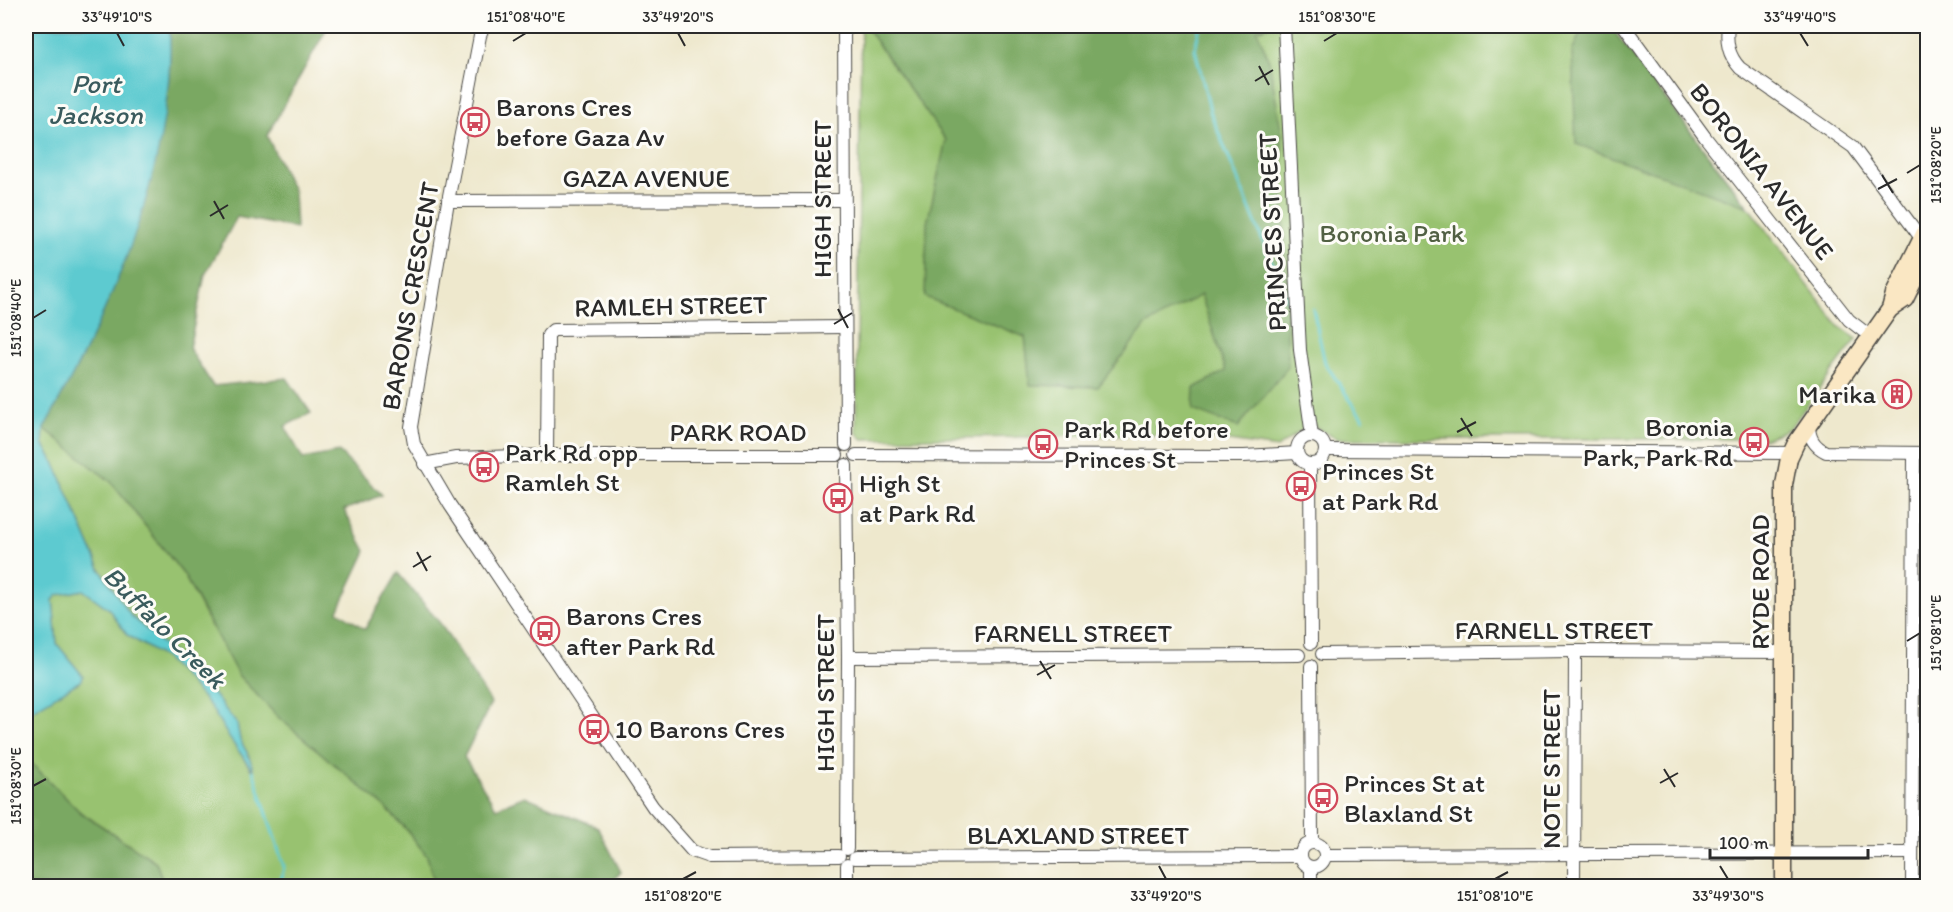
<svg xmlns="http://www.w3.org/2000/svg" width="1953" height="912" font-family="Itim,sans-serif">
<rect width="100%" height="100%" fill="#fdfcf7"/>
<filter id="ink" filterUnits="userSpaceOnUse"><feTurbulence type="fractalNoise" baseFrequency=".0167" numOctaves="2"/><feDisplacementMap in="SourceGraphic" scale="12" xChannelSelector="R" yChannelSelector="G"/><feConvolveMatrix kernelMatrix="1 2 1 2 8 2 1 2 1" color-interpolation-filters="sRGB"/></filter>
<filter id="wash" filterUnits="userSpaceOnUse"><feTurbulence type="fractalNoise" baseFrequency=".008" numOctaves="4" result="noise"/><feDisplacementMap in="SourceGraphic" scale="24" xChannelSelector="R" yChannelSelector="G"/><feGaussianBlur stdDeviation="1.35" result="paint"/><feColorMatrix in="noise" values="0 0 0 0 0 0 0 0 0 0 0 0 0 0 0 0 0 1.4 0 .05"/><feComposite in="paint" operator="in"/></filter>
<g filter="url(#wash)">
<rect width="100%" height="100%" fill="#eee8cd"/>
<g fill="#98c26f" stroke="#62764d" stroke-width="1.5">
<path d="M861 26H1610L1840 327 1857 339 1790 428 1765 439H1337L1310 424 1277 448 1188 435 862 439 856 432Z"/>
<path d="M44 428 111 481 184 575 210 625 407 830 427 856 436 886H164L156 862 80 812 26 758V714L71 685 78 683 83 676 57 644 53 600 58 595 83 590 109 609 127 635 165 658 189 682 211 707 252 771 249 756 240 740 237 724 199 676 131 616 100 569 54 462 43 444Z"/>
</g>
<g fill="#7aa862" stroke="#526a46" stroke-width="1.5">
<path d="M169 26H328L267 136 294 193 296 228 237 217 205 275 189 348 213 386 287 378 311 413 285 426 303 459 339 452 382 495 344 510 366 551 338 611 365 629 398 573 440 623 491 703 464 757 496 808 525 796 598 827 621 872 607 886H436L427 856 407 830 385 807 278 717 238 675 184 575 111 482 44 428C98 330 146 228 164 116 169 86 172 56 169 26Z"/>
<path d="M865 26H1270L1257 30 1269 60 1282 135 1288 367 1238 427 1193 410 1194 388 1226 371 1201 295 1146 325 1098 387 1030 385 1025 337 925 297 927 223 946 140Z"/>
<path d="M1569 26H1610L1748 207 1576 144 1572 52 1580 33Z"/>
<path d="M26 758 80 812 156 862 164 886H26Z"/>
</g>
<path fill="#5dcad0" stroke="#447a7e" stroke-width="1.5" d="M26 26H169C172 54 169 83 165 112 149 225 99 330 44 428L43 444 54 462 100 569 131 616 199 676 237 724 240 740 249 756 254 772 230 739 211 707 189 682 165 658 127 635 109 609 83 590 58 595 53 600 57 644 83 676 82 680 26 714Z"/>
<g fill="none" stroke-linecap="round" stroke-linejoin="round">
<g stroke="#5dcad0" stroke-width="3">
<path d="M1200 26 1195 49 1211 114 1287 300"/>
<path d="M1313 309 1325 363 1363 419"/>
<path d="M253 771 284 867 280 886"/>
</g>
</g>
</g>
<g filter="url(#ink)">
<g fill="none" stroke-linecap="round" stroke-linejoin="round">
<g stroke="#484743" stroke-width="14">
<g id="street">
<path d="M484 26 480 36 448 201 411 427 414 444 450 505 653 807 692 851 709 857 839 856"/>
<path d="M844 26 846 445"/>
<path d="M1284 26 1300 350 1312 436"/>
<path d="M1624 26 1705 137 1849 320 1871 337"/>
<path d="M1728 26C1726 42 1728 55 1740 68L1853 147 1918 234 1928 238"/>
<path d="M448 201 844 200"/>
<path d="M1809 425C1809 438 1814 446 1826 452L1928 453"/>
<circle cx="1311" cy="450" r="14"/>
<path d="M1325 450 1791 453"/>
<path d="M547 455 548 335 553 330 844 327"/>
<path d="M856 455 1244 456 1297 453"/>
<path d="M424 464 456 458 547 455H837"/>
<path d="M846 465 848 657 847 849"/>
<path d="M1310 465 1311 643"/>
<path d="M1322 654 1575 651 1786 652"/>
<path d="M848 657 1299 655"/>
<path d="M1311 666 1312 843"/>
<circle cx="1313" cy="855" r="12"/>
<path d="M1325 855 1912 853"/>
<path d="M855 858 1301 856"/>
<path d="M847 865V886"/>
<path d="M1311 867V886"/>
<path d="M1574 886 1575 651"/>
<path d="M1912 886 1914 453"/>
</g>
</g>
<g stroke="#484743" stroke-width="19">
<g id="secondary">
<path d="M1890 309 1905 299 1928 252"/>
<path d="M1784 886V485L1789 458 1796 443 1890 309 1894 294 1928 226"/>
</g>
</g>
<use href="#street" stroke="#fff" stroke-width="12"/>
<use href="#secondary" stroke="#fae7c3" stroke-width="16"/>
</g>
</g>
<path fill="none" stroke="#2b2b2b" stroke-width="2" d="M117 33 124 46M678 33 685 46M1800 33 1808 46M513 41 526 33M1324 41 1337 33M1259 66 1269 85M1255 81 1273 70M1907 173 1920 165M1882 175 1893 193M1878 189 1897 179M214 201 224 219M210 216 228 205M838 309 848 328M33 318 46 310M834 324 852 313M1461 418 1472 436M1457 432 1476 422M417 552 427 571M413 567 431 556M1907 641 1920 633M1040 661 1051 679M1037 675 1055 665M1664 769 1675 787M1660 783 1678 773M33 786 46 779M1159 866 1166 879M1720 866 1728 879M683 879 696 872M1495 879 1508 872"/>
<defs>
<g id="bus-ring" transform="scale(1.5)"><circle r="9.5" fill="#fdfcf7" stroke="#d1495b" stroke-width="1.5"/><path d="M-5-6H5V4H4V6H2V4H-2V6H-4V4H-5ZM-3.5-4V0h7V-4ZM-3.5 1.2v1.5H-2V1.2ZM2 1.2v1.5H3.5V1.2Z" fill="#d1495b"/></g>
<g id="building-ring" transform="scale(1.5)"><circle r="9.5" fill="#fdfcf7" stroke="#d1495b" stroke-width="1.5"/><path d="M-4-6H4V6H1V3H-1V6H-4ZM-2.5-4.3h1.7v1.8h-1.7ZM.8-4.3h1.7v1.8H.8ZM-2.5-1h1.7V.8h-1.7ZM.8-1h1.7V.8H.8Z" fill="#d1495b"/></g>
</defs>
<g fill-rule="evenodd">
<use href="#bus-ring" x="475" y="122"/>
<use href="#building-ring" x="1897" y="394"/>
<use href="#bus-ring" x="1754" y="442"/>
<use href="#bus-ring" x="1043" y="444"/>
<use href="#bus-ring" x="484" y="467"/>
<use href="#bus-ring" x="1301" y="486"/>
<use href="#bus-ring" x="838" y="498"/>
<use href="#bus-ring" x="545" y="631"/>
<use href="#bus-ring" x="594" y="729"/>
<use href="#bus-ring" x="1323" y="798"/>
</g>
<g text-anchor="middle" dominant-baseline="central" stroke-width="6" stroke-linejoin="round" paint-order="stroke">
<g font-size="26" fill="#2b2b2b" stroke="#fdfcf7" text-anchor="start">
<text x="496" y="107">Barons Cres<tspan x="496" dy="30">before Gaza Av</tspan></text>
<text x="1876" y="394" text-anchor="end">Marika</text>
<text x="1733" y="427" text-anchor="end">Boronia<tspan x="1733" dy="30">Park, Park Rd</tspan></text>
<text x="1064" y="429">Park Rd before<tspan x="1064" dy="30">Princes St</tspan></text>
<text x="505" y="452">Park Rd opp<tspan x="505" dy="30">Ramleh St</tspan></text>
<text x="1322" y="471">Princes St<tspan x="1322" dy="30">at Park Rd</tspan></text>
<text x="859" y="483">High St<tspan x="859" dy="30">at Park Rd</tspan></text>
<text x="566" y="616">Barons Cres<tspan x="566" dy="30">after Park Rd</tspan></text>
<text x="615" y="729">10 Barons Cres</text>
<text x="1344" y="783">Princes St at<tspan x="1344" dy="30">Blaxland St</tspan></text>
</g>
<g font-size="26" fill="#2b2b2b" stroke="#fdfcf7">
<text transform="translate(1762 171) rotate(52)">BORONIA AVENUE</text>
<text x="646" y="178">GAZA AVENUE</text>
<text transform="translate(822 199) rotate(-90)">HIGH STREET</text>
<text transform="translate(1272 232) rotate(-93)">PRINCES STREET</text>
<text transform="translate(410 296) rotate(-80)">BARONS CRESCENT</text>
<text transform="translate(671 306) rotate(-1)">RAMLEH STREET</text>
<text x="738" y="432">PARK ROAD</text>
<text transform="translate(1760 582) rotate(-90)">RYDE ROAD</text>
<text x="1554" y="630">FARNELL STREET</text>
<text x="1073" y="633">FARNELL STREET</text>
<text transform="translate(825 693) rotate(-90)">HIGH STREET</text>
<text transform="translate(1551 769) rotate(-90)">NOTE STREET</text>
<text x="1078" y="835">BLAXLAND STREET</text>
</g>
<g font-size="26" fill="#516043" stroke="#fdfcf7">
<text x="1392" y="233">Boronia Park</text>
</g>
<g font-size="27" font-style="italic" fill="#3a5b5d" stroke="#fdfcf7">
<text x="96" y="83">Port<tspan x="96" dy="31">Jackson</tspan></text>
<text transform="translate(165 627) rotate(45)">Buffalo Creek</text>
</g>
</g>
<rect width="1953" height="912" fill="none" stroke="#fdfcf7" stroke-width="66"/>
<path d="M1710 849v9h158v-9" fill="none" stroke="#2b2b2b" stroke-width="3"/>
<text x="1719" y="849" font-size="18" fill="#2b2b2b" stroke="#fdfcf7" stroke-width="4.5" paint-order="stroke">100 m</text>
<rect x="33" y="33" width="1887" height="846" fill="none" stroke="#2b2b2b" stroke-width="2"/>
<g font-size="15" text-anchor="middle" fill="#2b2b2b">
<text x="117" y="22">33°49'10"S</text>
<text x="526" y="22">151°08'40"E</text>
<text x="678" y="22">33°49'20"S</text>
<text x="1337" y="22">151°08'30"E</text>
<text x="1800" y="22">33°49'40"S</text>
<text transform="translate(1936 165) rotate(-90)" y="5">151°08'20"E</text>
<text transform="translate(16 318) rotate(-90)" y="5">151°08'40"E</text>
<text transform="translate(1936 633) rotate(-90)" y="5">151°08'10"E</text>
<text transform="translate(16 786) rotate(-90)" y="5">151°08'30"E</text>
<text x="683" y="901">151°08'20"E</text>
<text x="1166" y="901">33°49'20"S</text>
<text x="1495" y="901">151°08'10"E</text>
<text x="1728" y="901">33°49'30"S</text>
</g>
</svg>
